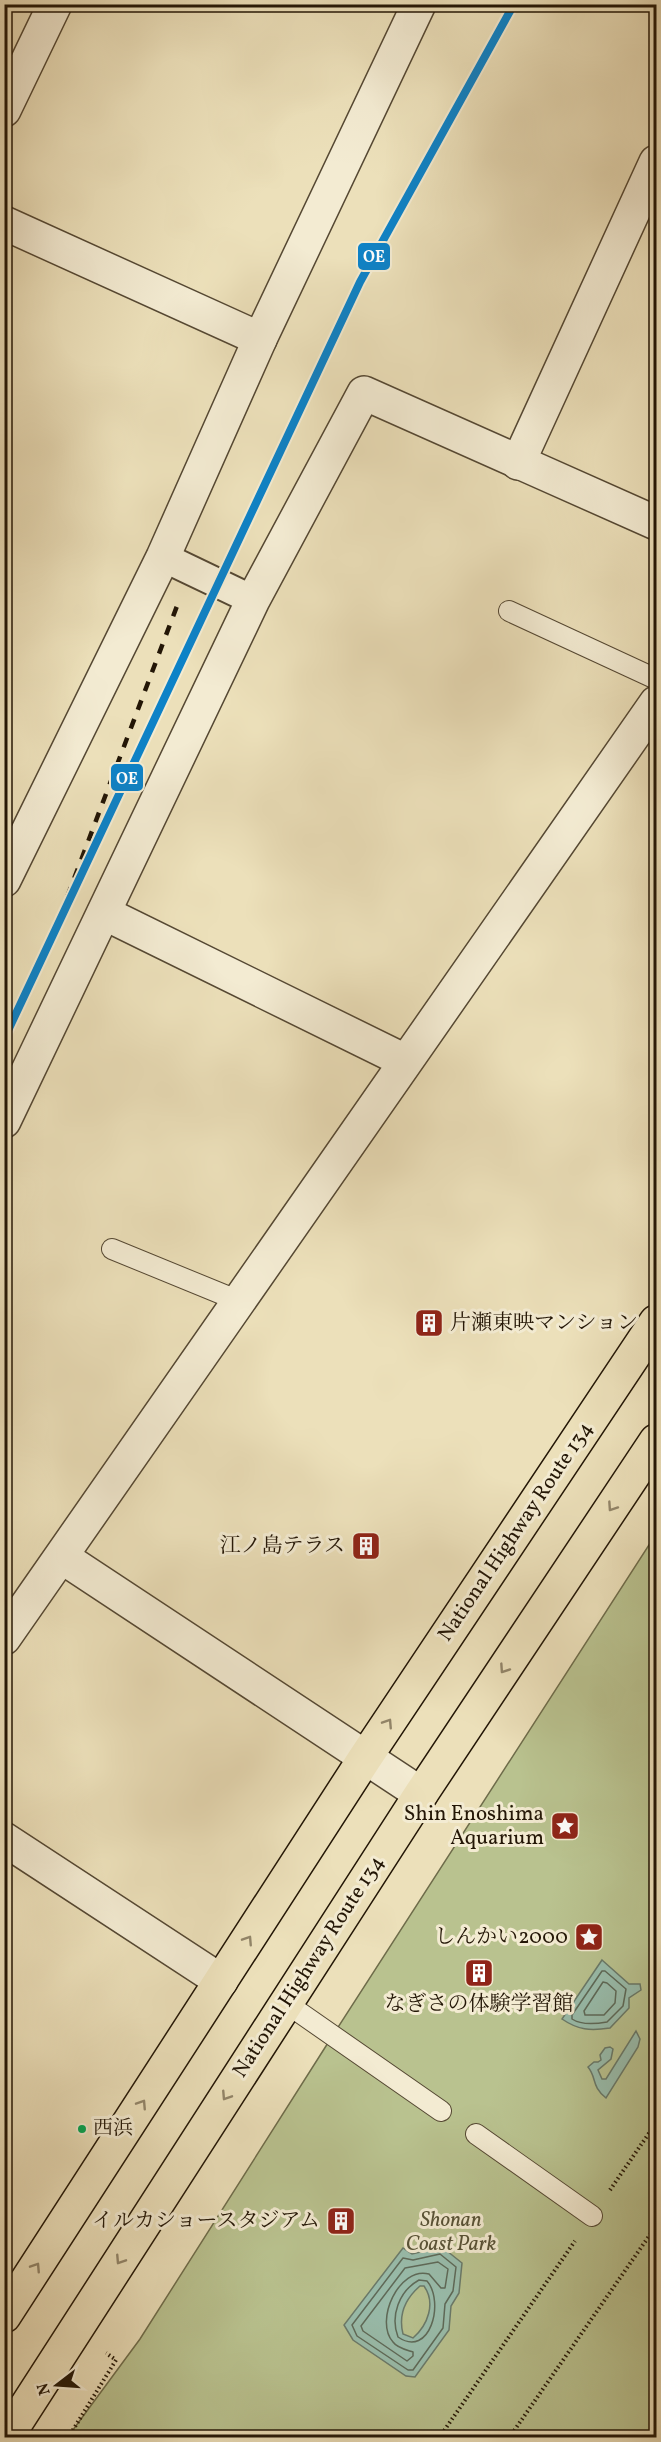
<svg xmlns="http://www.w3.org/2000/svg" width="661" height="2442" font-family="Vollkorn,'Noto Serif JP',serif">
<rect width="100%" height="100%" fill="#ece0ba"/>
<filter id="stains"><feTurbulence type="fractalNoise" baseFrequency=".00333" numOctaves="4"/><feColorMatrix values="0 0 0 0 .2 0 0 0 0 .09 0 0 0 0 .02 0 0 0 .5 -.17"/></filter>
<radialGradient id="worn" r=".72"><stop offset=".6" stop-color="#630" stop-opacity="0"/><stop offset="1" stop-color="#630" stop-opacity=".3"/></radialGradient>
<path fill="#b9c28f" stroke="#6e6c4a" stroke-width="1.5" d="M656 1534V2437L67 2438 140 2339 333 2035Z"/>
<g fill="#99bdac" stroke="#6a7a6a" stroke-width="1.5" fill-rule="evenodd">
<path d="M602 1960 629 1984H640L641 1990 629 1998V2008L610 2028C590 2031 578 2030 562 2019Z"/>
<path d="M636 2031 640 2039 638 2047 606 2098C591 2086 597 2078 588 2067L594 2062H598L601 2060 600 2055 605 2048 610 2047 613 2049 611 2059 598 2070 602 2079H606Z"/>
<path d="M442 2247 462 2263 459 2293 451 2306 449 2330 415 2377 406 2376 353 2340 344 2325 403 2248 412 2254ZM420 2286H424C436 2303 428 2325 413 2338L403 2334C398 2314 405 2299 420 2286Z"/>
</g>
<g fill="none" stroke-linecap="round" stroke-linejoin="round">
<g stroke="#5e6a59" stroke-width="1.5">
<path d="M602 1971H605L626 1989 623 2006 607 2022C596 2024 581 2025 572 2019V2015Z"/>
<path d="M603 1982 607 1983 616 1991 615 2003 604 2015H585L584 2011Z"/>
<path d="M440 2254 456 2267 453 2291 445 2304 443 2328 413 2370H408L357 2336 352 2325 403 2258 413 2260Z"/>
<path d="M438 2262 448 2269 445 2288H441L429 2274C399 2266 374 2321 393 2342 397 2348 407 2350 413 2352V2356L407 2361 363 2331 361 2326 405 2268Z"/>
<path d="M419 2280 427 2281C445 2302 430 2359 398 2337 390 2316 399 2291 419 2280Z"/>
</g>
<g stroke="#554833" stroke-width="22">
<g id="service">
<path d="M509 611 656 679"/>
<path d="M112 1249 239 1301"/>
<path d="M286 2003 441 2111"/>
<path d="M476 2134 592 2216"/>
</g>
</g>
<g stroke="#554833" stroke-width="32">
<path id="pedestrian" d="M163 557 253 600"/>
</g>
<g stroke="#554833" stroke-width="36">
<g id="minor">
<path d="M4 110 55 4"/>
<path d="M4 223 260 339"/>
<path d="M518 463 656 162"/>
<path d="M4 880 163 557 260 339 419 4"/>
<path d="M104 913 405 1061"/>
<path d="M4 1121 253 600 364 393 656 523"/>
<path d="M62 1557 421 1794"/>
<path d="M4 1638 656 703"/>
<path d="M4 1839 221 1981"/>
</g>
</g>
<g stroke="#231606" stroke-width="36">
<g id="trunk">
<path d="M4 2316 365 1758 656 1322"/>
<path d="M6 2438 421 1794 656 1441"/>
</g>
</g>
<g stroke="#231606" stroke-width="4" stroke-dasharray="1.5 3" stroke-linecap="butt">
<path d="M610 2190 656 2123"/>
<path d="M68 2438 116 2360 106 2353"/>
<path d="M439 2438 575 2241"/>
<path d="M509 2438 656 2226"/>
</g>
<use href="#service" stroke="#f3ebd2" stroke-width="20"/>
<use href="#pedestrian" stroke="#f3ebd2" stroke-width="28"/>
<use href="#minor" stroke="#f3ebd2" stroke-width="33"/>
<use href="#trunk" stroke="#ece0ba" stroke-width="33"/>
<path stroke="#231606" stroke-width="4.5" stroke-dasharray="10 10" stroke-linecap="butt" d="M46 953 180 598"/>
<g stroke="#f3ebd2" stroke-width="12">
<path id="rail-1" d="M4 1039 360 282 514 4"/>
</g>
<use href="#rail-1" stroke="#0d82c7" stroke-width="8"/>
</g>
<defs><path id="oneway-chevron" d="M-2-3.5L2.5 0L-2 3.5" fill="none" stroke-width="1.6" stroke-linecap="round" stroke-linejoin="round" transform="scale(1.5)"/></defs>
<g stroke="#928569">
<use href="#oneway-chevron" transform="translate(612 1507) rotate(124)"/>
<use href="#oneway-chevron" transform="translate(504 1669) rotate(124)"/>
<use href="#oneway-chevron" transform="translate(388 1723) rotate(-57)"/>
<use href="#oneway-chevron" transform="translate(248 1940) rotate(-57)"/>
<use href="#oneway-chevron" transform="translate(226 2096) rotate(123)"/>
<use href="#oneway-chevron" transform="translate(142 2104) rotate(-57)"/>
<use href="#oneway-chevron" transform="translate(120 2260) rotate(123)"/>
<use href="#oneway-chevron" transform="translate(36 2267) rotate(-57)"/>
</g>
<defs>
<g id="building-square" transform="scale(1.5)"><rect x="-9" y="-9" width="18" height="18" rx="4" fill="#8f2418" stroke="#f3ebd2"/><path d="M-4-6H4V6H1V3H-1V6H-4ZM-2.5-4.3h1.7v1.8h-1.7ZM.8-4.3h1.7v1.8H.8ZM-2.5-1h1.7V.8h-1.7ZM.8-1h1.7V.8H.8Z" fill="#fff"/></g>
<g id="sight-square" transform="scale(1.5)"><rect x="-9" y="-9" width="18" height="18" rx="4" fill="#8f2418" stroke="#f3ebd2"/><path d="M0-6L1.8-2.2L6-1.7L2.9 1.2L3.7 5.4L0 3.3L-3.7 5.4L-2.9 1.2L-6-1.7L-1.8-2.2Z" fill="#fff"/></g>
</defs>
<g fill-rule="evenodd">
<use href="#building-square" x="429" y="1323"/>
<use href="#building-square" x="366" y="1546"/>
<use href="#sight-square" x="565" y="1826"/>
<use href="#sight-square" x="589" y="1937"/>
<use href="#building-square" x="479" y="1973"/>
<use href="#building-square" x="341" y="2221"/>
</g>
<circle fill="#00a651" stroke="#f3ebd2" stroke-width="2" cx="82" cy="2129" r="5"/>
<g text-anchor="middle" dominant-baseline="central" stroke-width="6" stroke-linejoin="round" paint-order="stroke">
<g font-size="20" fill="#231606" stroke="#f3ebd2" text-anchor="start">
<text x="93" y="2129">西浜</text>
</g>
<g font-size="21" fill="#231606" stroke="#f3ebd2" text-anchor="end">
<text x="450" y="1323" text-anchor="start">片瀬東映マンション</text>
<text x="345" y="1546">江ノ島テラス</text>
<text x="544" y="1814">Shin Enoshima<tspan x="544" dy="24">Aquarium</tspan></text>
<text x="568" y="1937">しんかい2000</text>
<text x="479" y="2004" text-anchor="middle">なぎさの体験学習館</text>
<text x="320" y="2221">イルカショースタジアム</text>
</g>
<g font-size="21" fill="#231606" stroke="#f3ebd2">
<text transform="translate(516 1532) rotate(-56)">National Highway Route 134</text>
<text transform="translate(309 1967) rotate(-57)">National Highway Route 134</text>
</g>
<g font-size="21" font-style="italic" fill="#585236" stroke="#f3ebd2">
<text x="451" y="2220">Shonan<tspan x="451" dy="24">Coast Park</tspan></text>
</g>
</g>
<g stroke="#f3ebd2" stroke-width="2">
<rect x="357" y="242" width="34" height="29" rx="6" fill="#0d82c7"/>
<rect x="110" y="763" width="34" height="29" rx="6" fill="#0d82c7"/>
</g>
<g font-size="16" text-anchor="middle" font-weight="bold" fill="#fff">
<text x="374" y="262">OE</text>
<text x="127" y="784">OE</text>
</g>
<rect width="661" height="2442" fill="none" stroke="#ece0ba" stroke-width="24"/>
<rect x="6" y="6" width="649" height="2430" fill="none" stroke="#231606" stroke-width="3"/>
<rect x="12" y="12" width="637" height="2418" fill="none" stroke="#231606" stroke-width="1.5"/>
<g transform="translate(57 2385) rotate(253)" stroke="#f3ebd2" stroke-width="4.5" paint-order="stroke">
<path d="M0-4.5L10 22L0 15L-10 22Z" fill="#231606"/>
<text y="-9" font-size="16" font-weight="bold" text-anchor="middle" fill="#231606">N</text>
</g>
<rect width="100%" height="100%" filter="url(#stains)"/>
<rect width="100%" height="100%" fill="url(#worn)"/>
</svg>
